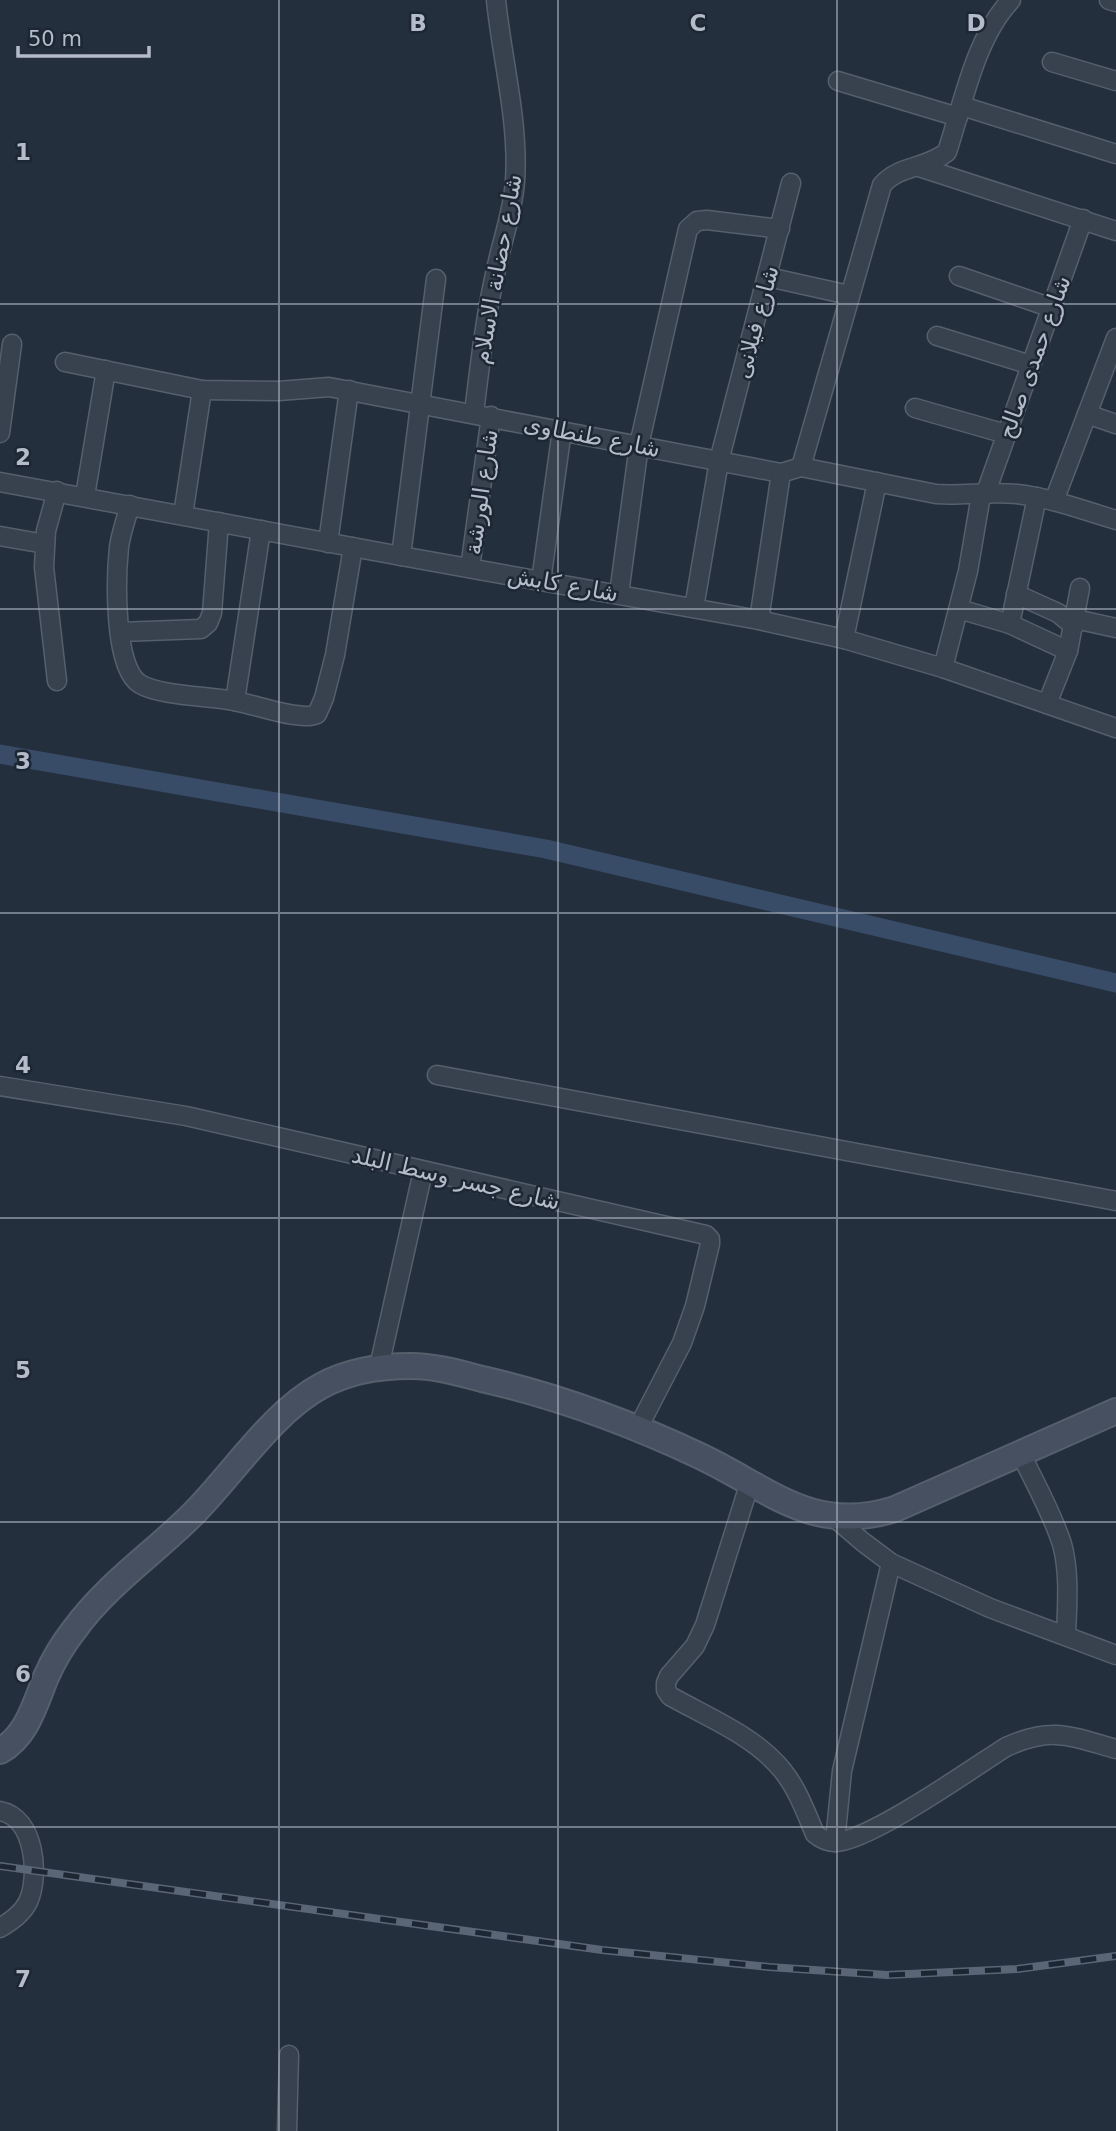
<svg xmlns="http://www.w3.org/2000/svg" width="1116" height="2131" font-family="'DejaVu Sans',Cairo,sans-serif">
<rect width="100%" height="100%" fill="#242f3e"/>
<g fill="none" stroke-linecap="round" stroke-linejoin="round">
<path stroke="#394c67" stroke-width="19" d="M0 754 546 849 1116 983"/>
<g stroke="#565f6c" stroke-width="21">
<g id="street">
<path d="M1109 0 1116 2"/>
<path d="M1052 62 1116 81"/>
<path d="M838 81 958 117"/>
<path d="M962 106 1116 154"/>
<path d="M919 167 1116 231"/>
<path d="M959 276 1052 308"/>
<path d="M768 277 849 295"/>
<path d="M937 336 1031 365"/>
<path d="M65 362 202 390 279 391 329 387 781 473 801 467 936 494C963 496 990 491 1017 494 1051 498 1083 510 1116 520"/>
<path d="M915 408 1006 434"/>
<path d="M474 413C480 365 485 317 496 270 502 240 513 212 515 181 519 121 502 60 496 0"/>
<path d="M1087 414 1116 424"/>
<path d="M0 433 12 344"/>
<path d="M801 467 882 185C899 165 926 169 947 152 963 104 975 38 1011 0"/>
<path d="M0 482 401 556 759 620 844 639 943 668 1116 728"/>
<path d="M57 491 46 531 44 567 57 681"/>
<path d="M985 495 1083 219"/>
<path d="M85 496 106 370"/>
<path d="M1054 501 1116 338"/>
<path d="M130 505C126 519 121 533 119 547 116 576 113 668 140 684 160 696 210 696 234 701 254 704 301 722 317 714L324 698 335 655 353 547"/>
<path d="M183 515 202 390"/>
<path d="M0 536 45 544"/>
<path d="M328 543 349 390"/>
<path d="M401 556 436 279"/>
<path d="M470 568 491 416"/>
<path d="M541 581 562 430"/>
<path d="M619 594 639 445 688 229 697 221 707 220 780 229"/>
<path d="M1016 594 1058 613 1074 626"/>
<path d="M694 608 719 461 791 183"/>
<path d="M959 609 1010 624 1068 651"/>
<path d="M1075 619 1116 628"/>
<path d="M759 620 781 473"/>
<path d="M1010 624 1037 497"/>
<path d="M120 632 201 629 208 623 212 613 219 522"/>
<path d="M844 639 877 482"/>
<path d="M943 668 968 571 981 495"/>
<path d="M235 701 261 530"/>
<path d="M1047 704 1068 651 1080 588"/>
<path d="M437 1075 1116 1201"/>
<path d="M0 1086 186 1116 706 1235 710 1239V1244L695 1306 682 1343 638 1428"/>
<path d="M379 1367 423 1171"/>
<path d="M1021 1454C1035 1483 1052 1513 1062 1544 1070 1573 1067 1606 1066 1636"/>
<path d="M750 1482 705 1625 695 1646 669 1676 666 1683V1690L670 1696C709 1718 755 1736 783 1771 798 1790 806 1813 815 1834 820 1838 828 1842 835 1842 868 1842 973 1768 1006 1747 1052 1726 1070 1736 1116 1749"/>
<path d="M835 1518 863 1542 891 1563 990 1608 1116 1655"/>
<path d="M0 1811C35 1817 40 1876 28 1902 22 1914 11 1921 0 1928"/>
<path d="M835 1842 842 1771 891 1563"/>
<path d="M287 2131 289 2055"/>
</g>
</g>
<g stroke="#565f6c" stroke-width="28">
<path id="secondary" d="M0 1751C27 1736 35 1704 46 1677 53 1661 63 1644 74 1630 107 1584 157 1551 196 1511 235 1471 273 1412 321 1386 348 1371 380 1366 411 1366 435 1366 459 1373 482 1379 557 1396 630 1423 700 1456 770 1489 812 1535 895 1509L1116 1411"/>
</g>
<use href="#street" stroke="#38414e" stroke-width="18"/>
<use href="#secondary" stroke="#465061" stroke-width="24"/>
<g stroke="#5a6575" stroke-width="8">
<path id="rail" d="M0 1866 602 1950 769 1967 887 1975 1017 1969 1116 1956"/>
</g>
<use href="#rail" stroke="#1d2633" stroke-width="5" stroke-dasharray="16" stroke-linecap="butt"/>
</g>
<path fill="none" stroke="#b4bcc9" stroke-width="2" stroke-opacity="0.55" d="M279 0V2131M558 0V2131M837 0V2131M0 304H1116M0 609H1116M0 913H1116M0 1218H1116M0 1522H1116M0 1827H1116"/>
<g text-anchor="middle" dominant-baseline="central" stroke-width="5" stroke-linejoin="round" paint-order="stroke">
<g font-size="23" fill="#b4bcc9" stroke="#1d2633">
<text transform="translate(497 269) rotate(-80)">شارع حضانة الاسلام</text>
<text transform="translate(756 322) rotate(-75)">شارع فيلانى</text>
<text transform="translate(1034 357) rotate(-70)">شارع حمدى صالح</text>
<text transform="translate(592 436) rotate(11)">شارع طنطاوى</text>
<text transform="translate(481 492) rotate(-82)">شارع الورشة</text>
<text transform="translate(563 584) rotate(10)">شارع كابش</text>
<text transform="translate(456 1178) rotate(13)">شارع جسر وسط البلد</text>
</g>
</g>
<g font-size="23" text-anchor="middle" font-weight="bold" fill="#b4bcc9" stroke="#1d2633" stroke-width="5" stroke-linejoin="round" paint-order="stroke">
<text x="418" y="31">B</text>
<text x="698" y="31">C</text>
<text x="976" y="31">D</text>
<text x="23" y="160">1</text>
<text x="23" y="465">2</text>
<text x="23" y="769">3</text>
<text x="23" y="1073">4</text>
<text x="23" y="1378">5</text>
<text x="23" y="1682">6</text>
<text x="23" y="1987">7</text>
</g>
<path d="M18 46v10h131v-10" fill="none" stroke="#b4bcc9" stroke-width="3.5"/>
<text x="28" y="46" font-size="21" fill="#b4bcc9" stroke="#1d2633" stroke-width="5" paint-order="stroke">50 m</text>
</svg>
